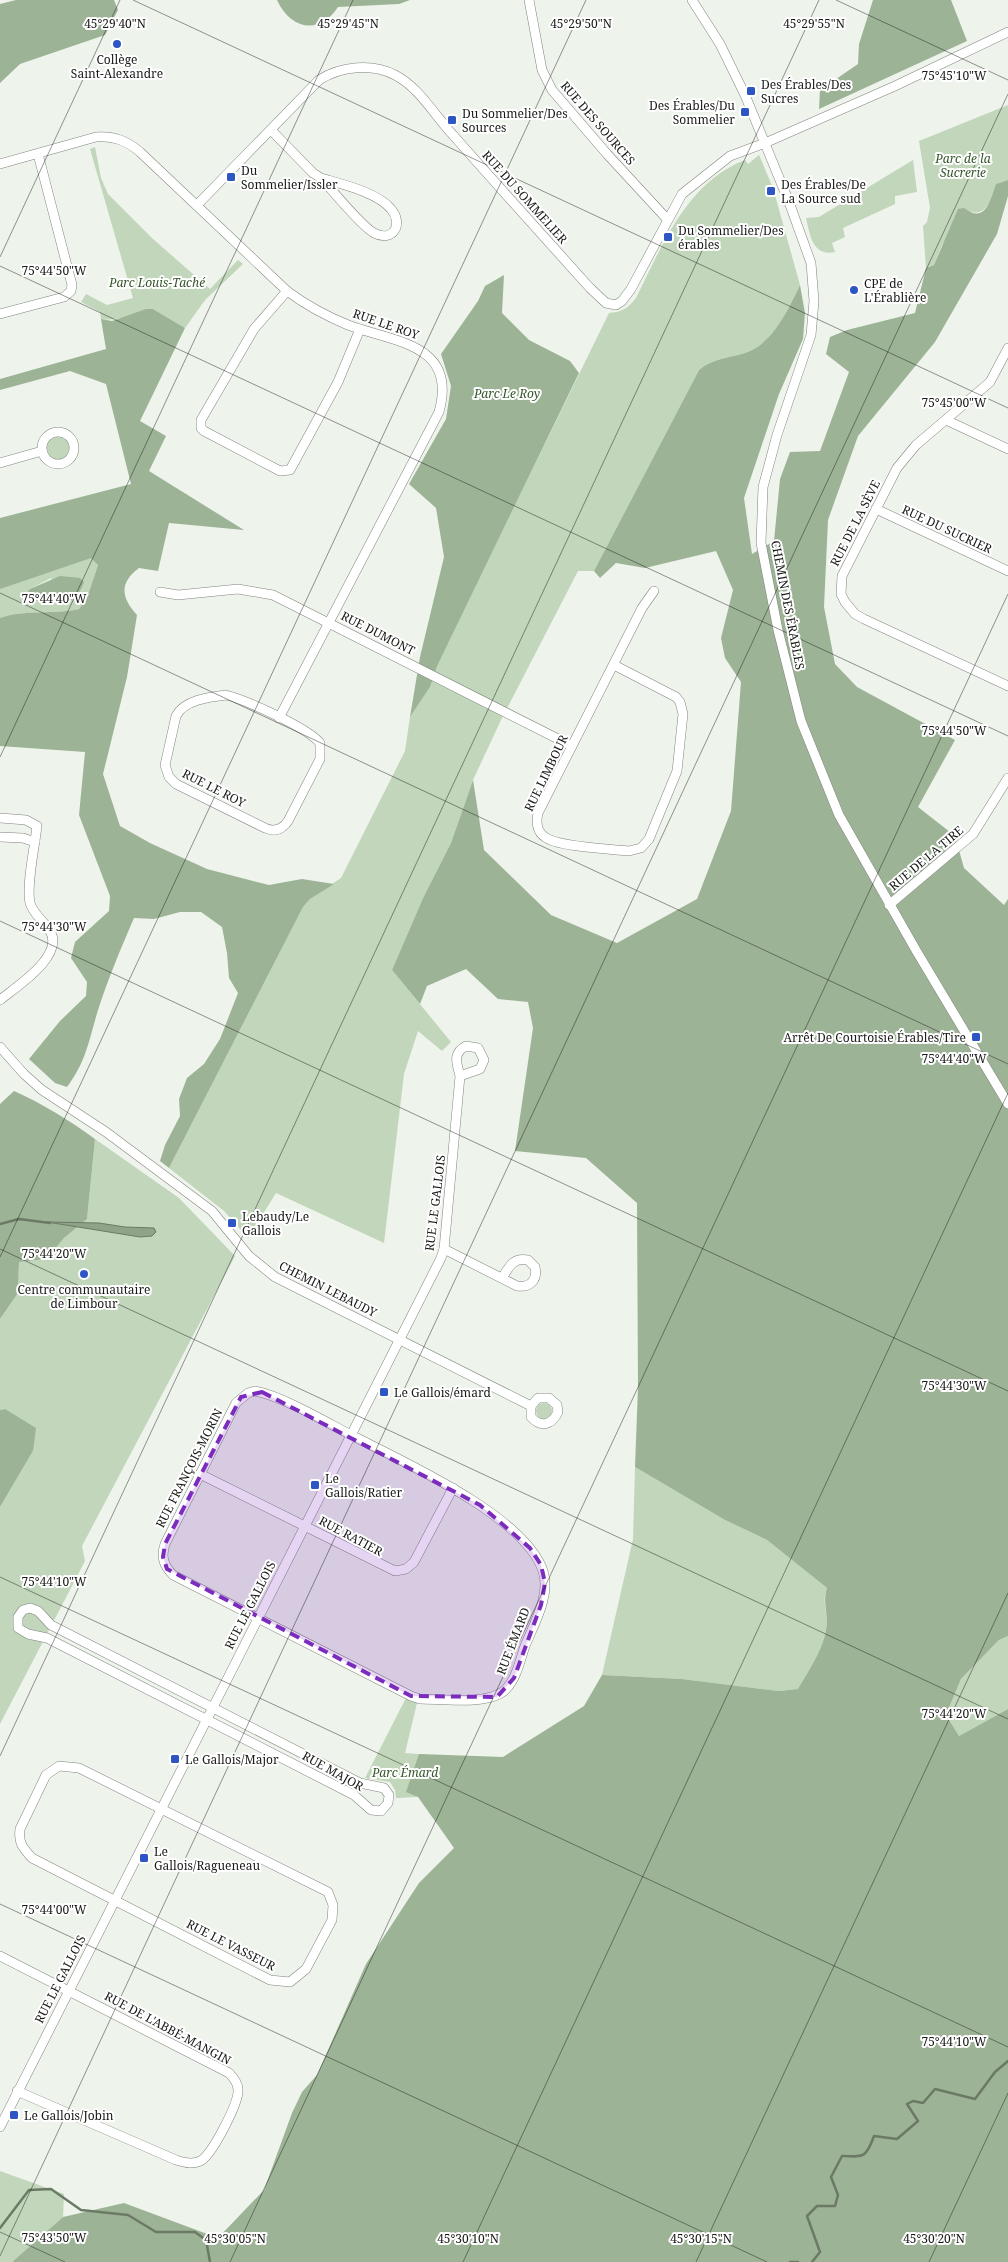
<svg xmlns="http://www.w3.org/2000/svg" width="1008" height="2262" font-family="'Noto Serif',serif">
<rect width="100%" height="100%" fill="#eef3ec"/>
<g fill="#c1d6ba" fill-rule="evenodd">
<path d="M1008 105V180L996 184C990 197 989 218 968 211L942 245 934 265 926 268 923 226 927 222 930 208 919 141Z"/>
<path d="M95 147 101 178 108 194 153 239 210 289 238 260 243 264 205 300 185 328 153 309C136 313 117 322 101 319L100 312 81 302 86 294 107 305 133 298 90 149Z"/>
<path d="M759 155 773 188 800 285C789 308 772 345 745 353 729 358 713 358 699 370L594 571H578L501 720 473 780 451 843 423 898 392 970 451 1042 442 1051 418 1031 404 1074 384 1243 276 1193 248 1238 224 1211 169 1168 303 907 310 899 341 878 405 751 410 717 430 687 436 666 609 313C622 312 628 308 636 298 662 246 687 182 745 160L748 164Z"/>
<path d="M913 160 917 192 895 196V204L843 228 845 237 832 243 835 252C812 257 810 234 806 218L819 217Z"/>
<circle cx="58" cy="448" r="11"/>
<path d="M91 557 98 565 87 598 79 609C53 615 23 609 0 618V589L3 587ZM51 578 58 603 49 598 30 597V589Z"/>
<path d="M95 1139 179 1198 235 1256 82 1546 85 1561 0 1724V1507L33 1451 5 1409 0 1410V1319L18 1293 19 1262 46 1259 64 1238 87 1219Z"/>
<circle cx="544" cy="1411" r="8"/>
<path d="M635 1467 725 1520 767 1540 827 1588C821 1602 829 1616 826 1630 823 1649 808 1672 798 1689L779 1691 682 1679 602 1675 633 1539Z"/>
<path d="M1008 1636V1709L959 1736 946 1715 961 1679 999 1640Z"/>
<path d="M406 1698 417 1703 405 1753 429 1755 417 1797 396 1798 395 1790 390 1782 365 1778Z"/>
<path d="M0 2171 64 2194 63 2217 12 2262H0Z"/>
</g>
<g fill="#9db396">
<path d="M16 0H114L118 10 105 35 20 64 0 83V4Z"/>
<path d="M277 0H410L399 4 338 7C319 36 290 29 277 0Z"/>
<path d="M873 0H951L967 41 819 109 820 90 858 64 859 44Z"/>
<path d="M1008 180V196L997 234 935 342 858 436 828 520 824 607 835 664 857 687 955 740 918 807 955 836 964 868 1004 905 1008 899V1636L999 1640 961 1679 946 1715 959 1736 1008 1709V2262H12L63 2217 124 2203 218 2238 264 2190 292 2113 302 2092 317 2075 366 1964 419 1883 454 1848 418 1797 406 1792 419 1754 503 1757 584 1706 602 1675 682 1679 779 1691 798 1689C808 1672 823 1649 826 1630 829 1616 822 1602 827 1588L767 1540 725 1520 635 1467 638 1387 637 1203 586 1158 515 1151 533 1028 528 1002 498 999 466 969 427 986 420 1004 392 970 423 898 451 843 473 780 484 850 551 915 617 943 697 899 731 811 741 682 725 658 721 638 733 590 716 551 645 568 616 563 600 578 594 571 699 370C713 358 729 358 745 353 772 345 789 308 800 285L805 313 803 339 779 394 744 498 752 554 774 541 780 479 790 452 820 451 849 372 826 354 830 337 847 330 915 313 926 268 934 265 958 209 964 208C987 225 990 198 996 184Z"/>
<path d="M504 275 502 313 529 340 570 361 579 373 437 666 430 687 410 717 420 657 444 557 436 508 409 484 446 419 451 386 441 354 478 301 485 286Z"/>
<path d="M146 309H153L185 328 140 421 166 436 149 471 244 530 169 523 158 571 139 568C119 583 121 597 137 615L127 677 103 774 120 826 150 843 207 869 269 885 302 879 334 884 310 899 303 907 169 1168 160 1161 165 1145 180 1116 179 1099 187 1078 204 1064 220 1039 238 993 229 978 227 953 222 927 201 912H180L154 919 134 918C121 948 108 979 98 1010 89 1040 86 1062 67 1087L55 1083 29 1059 60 1021 86 996 87 982 71 958 75 942 109 911 110 896 79 815 85 752 0 746V618C24 609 53 615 79 609L87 598 98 565 91 558 0 589V518L131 484 106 384 70 371 0 390V379L106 349 101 319 112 321Z"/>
<path d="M60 576 80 578 84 582C73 613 55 599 30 597L27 593 30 589Z"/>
<path d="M14 1091C43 1104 69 1120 95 1139L87 1219 64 1238 46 1259 19 1262 18 1293 0 1319V1104Z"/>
<path d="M5 1409 36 1428 33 1451 0 1507V1410Z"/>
</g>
<path fill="#8ea387" stroke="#6b7a65" d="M47 1222 99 1223 125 1227 154 1228 156 1232 152 1236 140 1237Z"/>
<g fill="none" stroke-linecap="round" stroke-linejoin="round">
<g stroke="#6b7a65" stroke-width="2.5">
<path d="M0 1224 19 1219 50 1223"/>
<path d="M0 2228 29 2190 51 2189 81 2210 128 2215 156 2232H195L206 2240 210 2262"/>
<path d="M790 2262H798"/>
<path d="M812 2262 820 2252 807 2216 817 2206H835L838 2195 831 2177 842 2156C864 2157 866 2158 874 2136L897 2139 918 2121 907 2104 913 2101 923 2103 935 2089 975 2099 995 2072 1008 2061"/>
</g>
<g stroke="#80857f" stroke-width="10">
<g id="minor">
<path d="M529 0 542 70 552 90 607 154 667 219"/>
<path d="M692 0 720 44 745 95 789 202 811 263 814 301 811 335 777 435 763 487 761 543 778 630 801 721 839 815 917 952 1008 1104"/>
<path d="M271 130 313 173 321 178C332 190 362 227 374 233 393 243 404 224 391 209 377 192 341 184 321 178"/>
<path d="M0 164 96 137C114 136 126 140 140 152L287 291C306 305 326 316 348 325 393 342 458 343 439 412L279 718"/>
<path d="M197 205 319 80C341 66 372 63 395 75 419 87 435 116 453 135 498 186 544 237 590 288L606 303 616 305 622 301 631 289 682 194 730 156 765 143 895 86 1008 32"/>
<path d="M287 291 254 329 201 420V428L204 431 280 471 290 470 338 382 360 329"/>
<path d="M0 314 64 297 71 291 72 285 38 154"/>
<path d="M1008 348 990 382 916 445 897 468 842 576 841 594 845 602 855 614 864 619 1008 686"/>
<path d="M946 420 1008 449"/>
<circle cx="58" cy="448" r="16"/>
<path d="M0 463 42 451"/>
<path d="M876 509 1008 571"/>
<path d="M160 592 178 595 238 589 273 595 572 746"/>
<path d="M614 665 676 697 680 702 683 714 677 771 649 839 641 848 629 851C612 849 557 847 545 837 537 832 536 822 538 813L642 608 654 591"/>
<path d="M226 695C246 700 308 728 320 743V759L288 821C282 830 274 832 265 828L176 784 169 777 165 765 176 716C184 700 209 697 226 695Z"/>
<path d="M0 818 26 820 37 826C35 845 26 886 30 903 33 914 44 921 50 931 65 956 17 986 0 1000"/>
<path d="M0 837 23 838 35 842"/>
<path d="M889 905 973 834 1008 778"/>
<path d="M0 1047 24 1074 42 1090 106 1132 212 1211 249 1256 275 1277 531 1406V1417C541 1428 552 1425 558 1412L557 1405 549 1398H538L531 1406"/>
<path d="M444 1249 517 1286C530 1288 538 1280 535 1267L528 1260C513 1257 509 1267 502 1278"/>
<path d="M255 1391C282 1396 326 1422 351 1435 402 1461 525 1516 543 1571 551 1595 534 1624 525 1646 520 1660 517 1677 507 1688 492 1706 443 1699 420 1699L411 1696 173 1575C163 1565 161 1556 165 1544L236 1403 248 1393Z"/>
<path d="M200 1474 395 1571 406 1569 414 1562 453 1488"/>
<path d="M30 1608 38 1611 51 1625 360 1783 384 1788 389 1795 388 1803 381 1811 371 1810 354 1795 47 1638 28 1634 18 1628V1617L23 1610Z"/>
<path d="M59 1766 79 1768 328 1892 333 1905 332 1920 306 1969 290 1982 270 1980 32 1858C23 1848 18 1843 20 1829L46 1775Z"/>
<path d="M0 1956 229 2073C234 2078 238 2083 238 2090 239 2103 213 2152 202 2160 194 2165 186 2163 176 2160L17 2091"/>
<path d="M0 2127 441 1258 444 1249 460 1076 480 1069 484 1060 478 1048 466 1046C452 1053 457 1064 460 1076"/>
</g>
</g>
<use href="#minor" stroke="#fff" stroke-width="9"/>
</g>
<path fill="#7b2cbf" fill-opacity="0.2" stroke="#7b2cbf" stroke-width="4" stroke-dasharray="10 6" stroke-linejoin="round" d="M262 1392 480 1505 530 1548 541 1565 545 1583 541 1605 514 1678 497 1697 411 1696 167 1569 163 1557 165 1544 241 1397Z"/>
<path fill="none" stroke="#181917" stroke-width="1" stroke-opacity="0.45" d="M133 0 1008 408M836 0 1008 80M0 257 120 0M0 266 1008 736M0 593 1008 1064M0 757 353 0M0 921 1008 1391M0 1249 1008 1719M0 1257 586 0M0 1577 1008 2047M0 1756 819 0M0 1904 767 2262M0 2232 65 2262M0 2256 1008 94M230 2262 1008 594M463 2262 1008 1093M696 2262 1008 1593M929 2262 1008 2093"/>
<g fill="#2e55c4" stroke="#fff" stroke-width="2">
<circle cx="117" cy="44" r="5"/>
<rect x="746" y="86" width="10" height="10" rx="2.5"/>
<rect x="740" y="107" width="10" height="10" rx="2.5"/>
<rect x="447" y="115" width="10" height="10" rx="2.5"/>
<rect x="226" y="172" width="10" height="10" rx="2.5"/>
<rect x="766" y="186" width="10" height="10" rx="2.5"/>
<rect x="663" y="232" width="10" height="10" rx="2.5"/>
<circle cx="854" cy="290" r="5"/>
<rect x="971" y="1032" width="10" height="10" rx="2.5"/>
<rect x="227" y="1218" width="10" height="10" rx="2.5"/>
<circle cx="84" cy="1274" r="5"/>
<rect x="379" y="1387" width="10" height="10" rx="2.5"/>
<rect x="310" y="1480" width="10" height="10" rx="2.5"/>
<rect x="170" y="1754" width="10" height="10" rx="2.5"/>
<rect x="139" y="1853" width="10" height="10" rx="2.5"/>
<rect x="9" y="2110" width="10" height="10" rx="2.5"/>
</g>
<g text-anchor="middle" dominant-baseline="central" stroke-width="4" stroke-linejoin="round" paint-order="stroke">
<g font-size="12" fill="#181917" stroke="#fff" text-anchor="start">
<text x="117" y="59" text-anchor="middle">Collège<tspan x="117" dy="14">Saint-Alexandre</tspan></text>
<text x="761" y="84">Des Érables/Des<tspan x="761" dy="14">Sucres</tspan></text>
<text x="735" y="105" text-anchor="end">Des Érables/Du<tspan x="735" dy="14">Sommelier</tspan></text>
<text x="462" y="113">Du Sommelier/Des<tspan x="462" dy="14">Sources</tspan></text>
<text x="241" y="170">Du<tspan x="241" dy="14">Sommelier/Issler</tspan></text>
<text x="781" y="184">Des Érables/De<tspan x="781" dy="14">La Source sud</tspan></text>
<text x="678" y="230">Du Sommelier/Des<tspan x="678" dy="14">érables</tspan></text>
<text x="864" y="283">CPE de<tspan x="864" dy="14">L'Érablière</tspan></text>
<text x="966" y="1037" text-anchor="end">Arrêt De Courtoisie Érables/Tire</text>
<text x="242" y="1216">Lebaudy/Le<tspan x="242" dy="14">Gallois</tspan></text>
<text x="84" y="1289" text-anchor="middle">Centre communautaire<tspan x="84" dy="14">de Limbour</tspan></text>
<text x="394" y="1392">Le Gallois/émard</text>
<text x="325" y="1478">Le<tspan x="325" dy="14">Gallois/Ratier</tspan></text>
<text x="185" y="1759">Le Gallois/Major</text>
<text x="154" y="1851">Le<tspan x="154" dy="14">Gallois/Ragueneau</tspan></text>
<text x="24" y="2115">Le Gallois/Jobin</text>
</g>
<g font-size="12" fill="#181917" stroke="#fff">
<text transform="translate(598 123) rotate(49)">RUE DES SOURCES</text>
<text transform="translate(525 197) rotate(48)">RUE DU SOMMELIER</text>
<text transform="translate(386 324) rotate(19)">RUE LE ROY</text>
<text transform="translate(855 523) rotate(-63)">RUE DE LA SÈVE</text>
<text transform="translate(947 529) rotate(25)">RUE DU SUCRIER</text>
<text transform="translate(788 605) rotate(79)">CHEMIN DES ÉRABLES</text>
<text transform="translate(378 633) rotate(27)">RUE DUMONT</text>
<text transform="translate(546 773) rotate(-64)">RUE LIMBOUR</text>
<text transform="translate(214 788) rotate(27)">RUE LE ROY</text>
<text transform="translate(926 858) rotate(-40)">RUE DE LA TIRE</text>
<text transform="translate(435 1203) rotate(-83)">RUE LE GALLOIS</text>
<text transform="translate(328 1289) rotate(27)">CHEMIN LEBAUDY</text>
<text transform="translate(189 1468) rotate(-63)">RUE FRANÇOIS-MORIN</text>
<text transform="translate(351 1536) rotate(28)">RUE RATIER</text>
<text transform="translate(250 1605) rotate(-63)">RUE LE GALLOIS</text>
<text transform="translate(513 1641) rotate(-69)">RUE ÉMARD</text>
<text transform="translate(333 1771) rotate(29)">RUE MAJOR</text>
<text transform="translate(231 1945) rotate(27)">RUE LE VASSEUR</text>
<text transform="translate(60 1979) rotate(-63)">RUE LE GALLOIS</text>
<text transform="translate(168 2028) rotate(28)">RUE DE L'ABBÉ-MANGIN</text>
</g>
<g font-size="12" font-style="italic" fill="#35552b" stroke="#fff">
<text x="963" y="158">Parc de la<tspan x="963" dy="14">Sucrerie</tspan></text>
<text x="157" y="282">Parc Louis-Taché</text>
<text x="507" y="393">Parc Le Roy</text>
<text x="405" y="1772">Parc Émard</text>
</g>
</g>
<g font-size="12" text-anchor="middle" fill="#181917" stroke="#fff" stroke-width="4" stroke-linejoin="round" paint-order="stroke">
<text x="115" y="28">45°29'40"N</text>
<text x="348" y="28">45°29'45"N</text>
<text x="581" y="28">45°29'50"N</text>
<text x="814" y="28">45°29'55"N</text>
<text x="954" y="80">75°45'10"W</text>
<text x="54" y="275">75°44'50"W</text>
<text x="954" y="407">75°45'00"W</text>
<text x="54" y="603">75°44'40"W</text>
<text x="954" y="735">75°44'50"W</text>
<text x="54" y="931">75°44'30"W</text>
<text x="954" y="1063">75°44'40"W</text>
<text x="54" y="1258">75°44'20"W</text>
<text x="954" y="1390">75°44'30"W</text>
<text x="54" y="1586">75°44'10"W</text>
<text x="954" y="1718">75°44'20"W</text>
<text x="54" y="1914">75°44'00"W</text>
<text x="954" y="2046">75°44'10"W</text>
<text x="54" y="2242">75°43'50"W</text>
<text x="235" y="2243">45°30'05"N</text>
<text x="468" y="2243">45°30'10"N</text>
<text x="701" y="2243">45°30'15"N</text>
<text x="934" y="2243">45°30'20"N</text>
</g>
</svg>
